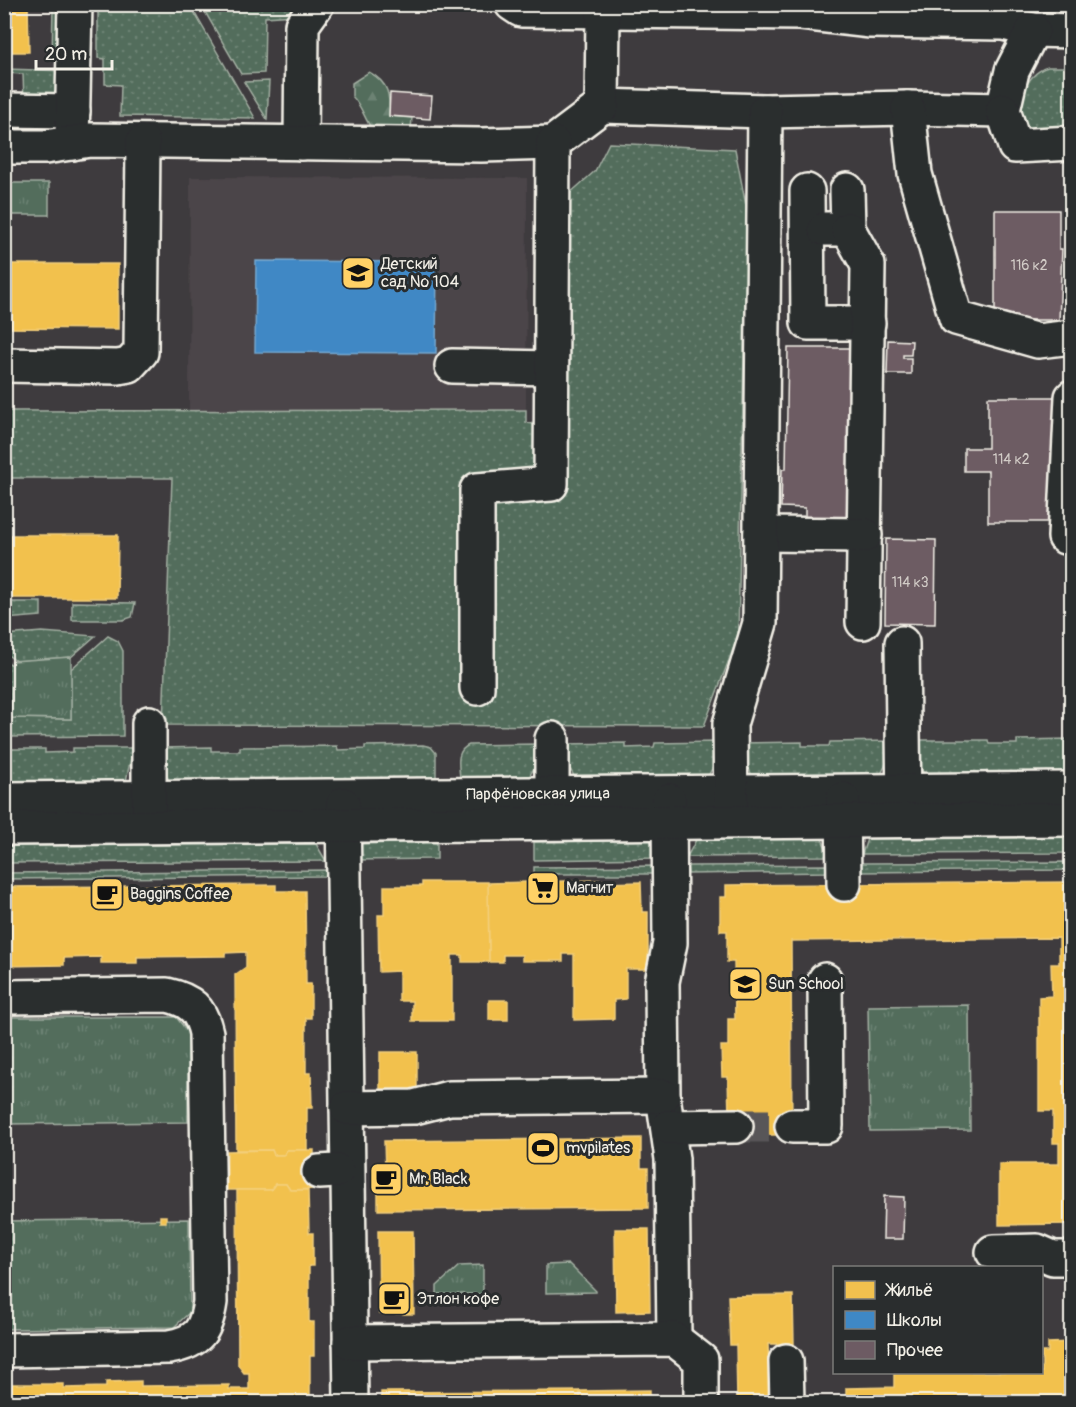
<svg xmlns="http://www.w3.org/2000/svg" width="1076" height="1407" font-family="Pangolin,sans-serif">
<defs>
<pattern id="grass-dots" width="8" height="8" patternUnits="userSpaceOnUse" patternTransform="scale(1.5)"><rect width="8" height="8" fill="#526d5c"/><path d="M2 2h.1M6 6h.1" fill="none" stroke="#6c8273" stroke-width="1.8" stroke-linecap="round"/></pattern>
<pattern id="forest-firs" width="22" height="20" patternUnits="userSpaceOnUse" patternTransform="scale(1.5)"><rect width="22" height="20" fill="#526d5c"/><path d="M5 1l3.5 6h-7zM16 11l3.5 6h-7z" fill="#6c8273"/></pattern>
<pattern id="park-tufts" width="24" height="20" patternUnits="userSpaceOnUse" patternTransform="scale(1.5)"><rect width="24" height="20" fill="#526d5c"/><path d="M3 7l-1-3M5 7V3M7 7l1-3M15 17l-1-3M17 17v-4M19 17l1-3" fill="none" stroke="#6c8273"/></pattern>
</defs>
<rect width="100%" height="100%" fill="#3e3b3e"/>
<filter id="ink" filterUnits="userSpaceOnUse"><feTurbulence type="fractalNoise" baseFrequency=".0167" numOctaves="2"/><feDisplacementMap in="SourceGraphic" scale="12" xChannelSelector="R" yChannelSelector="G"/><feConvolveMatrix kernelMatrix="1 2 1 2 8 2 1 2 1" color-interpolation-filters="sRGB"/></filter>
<g filter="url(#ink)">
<path fill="#4c4549" d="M190 177 527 178 526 410 189 411Z"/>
<g fill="url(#grass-dots)" stroke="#a3afa2" stroke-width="1.5">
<path d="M53 5H68V60H52Z"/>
<path d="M98 5H190L255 118 120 116 121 85 105 84V59L98 58Z"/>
<path d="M201 5H295V15L265 17 264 73 241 74Z"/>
<path d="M1048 67H1071V125L1062 133 1029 131C1014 109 1023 74 1048 67Z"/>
<path d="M5 69 68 71 61 95 24 100 23 74 5 73Z"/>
<path d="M269 81 267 119 244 82Z"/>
<path d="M609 143 735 149 747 211 738 636 704 726 163 725 172 478H5V411L526 410V423L567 427 569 194 595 171Z"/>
<path d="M5 602H41V616L5 619Z"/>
<path d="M72 602 135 603 132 617 123 620H72Z"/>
<path d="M42 632 95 636 71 657 16 661 5 653V635Z"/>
<path d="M108 636 118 641 123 651V736L5 737V718L71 719V669Z"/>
<path d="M4 660 12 665 11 709H5Z"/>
<path d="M1071 739V772L924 774 914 754 913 740H988L989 744H1017V740Z"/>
<path d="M891 741V754L881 774 752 775 742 756V743L802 742V746H829L830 742Z"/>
<path d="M718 742 719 756 708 776 575 778 564 757 563 744 626 743V748L654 747 655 743Z"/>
<path d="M540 744V757L529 777 460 778C459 765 455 751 469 745Z"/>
<path d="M423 745 431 747 436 753V778L169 781 162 762V748L211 747V751H240V747L337 746 338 750 365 749V746Z"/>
<path d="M73 748H133L126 781 5 782 4 749H45V753L73 752Z"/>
<path d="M1071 837V853L862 854 867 839Z"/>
<path d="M822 839 829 856 687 857 696 840Z"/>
<path d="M651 840 658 858 534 860V842Z"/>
<path d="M437 842V859L353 860 361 844Z"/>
<path d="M316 844 326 861 5 863V846Z"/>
<path d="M1071 862 1072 870 860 872V863Z"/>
<path d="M830 865V872L688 874 687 866Z"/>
<path d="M659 866V874H534V867Z"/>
<path d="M327 870V876L4 879 5 873Z"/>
</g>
<path fill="url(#forest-firs)" stroke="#a3afa2" stroke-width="1.5" d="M369 72C389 83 390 95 389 116L412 118 411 129H372C364 118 362 106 352 96V83Z"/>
<g fill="url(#park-tufts)" stroke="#a3afa2" stroke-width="1.5">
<rect x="5" y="183" width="44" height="32"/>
<path d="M71 657V719L11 718 12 661Z"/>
<path d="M969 1005 970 1130 870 1131 868 1006Z"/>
<path d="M4 1017H176L188 1032V1122L5 1124Z"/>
<path d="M189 1219 190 1312 174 1327 5 1329 4 1221Z"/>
<path d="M569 1264 596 1291V1292L546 1293V1265Z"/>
<path d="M483 1265V1294H437V1286L459 1266Z"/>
</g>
<g fill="#f2c14e" stroke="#f3cf7c" stroke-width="1.5">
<path d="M4 4H28L29 52H4Z"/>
<path d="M4 264H118V329L4 328Z"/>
<path d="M4 535H118L117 598H4Z"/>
<path d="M602 880V883L641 882 642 912H648V969H626V999L614 1000V1019L574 1020V954H563V961H522V955H503V962H489L488 883Z"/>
<path d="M422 882H488L489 962H462V955H452V1021H412V1001H399V971L379 972 378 915H384V886H422Z"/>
<path d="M1072 882V1224L999 1225V1164H1059V1143H1053V1111H1039V997L1052 996 1051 964H1059V938L791 941 792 1135H736L729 1118 728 1077H722L721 1046H728V1019H735L734 962H727V931H720V897H726V885Z"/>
<path d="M276 885V891H305L306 984H311V1018H306V1073H311L312 1108H307V1150H287L284 1155H274L272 1150H236L235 975 246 967V952L225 953V956L137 957V963H101V957L64 958V965L4 966V887Z"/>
<rect x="489" y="1000" width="19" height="20"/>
<rect x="380" y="1052" width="37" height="39"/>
<path d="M641 1138V1168H648V1208L378 1210V1171H385L384 1141Z"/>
<path d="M272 1150 274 1155H284L287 1150H314V1189L290 1190 286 1184H275L271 1190H227V1151Z"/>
<path d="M275 1184H286L290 1190H308L309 1233H313V1266H309V1322H314V1356H310V1402H4V1384H64V1388L106 1387V1382L141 1381V1386L229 1385V1389H249V1373H244L238 1365 237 1190H271Z"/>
<rect x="160" y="1216" width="6" height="6"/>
<path d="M615 1229H649L650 1311 616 1312Z"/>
<path d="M378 1231H413L414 1314H379Z"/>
<path d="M793 1295 794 1344H768L770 1402H737L736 1345H730L728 1296Z"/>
<path d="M1072 1342V1402H829V1399L846 1398V1388L894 1387V1372H1042V1352H1048V1343Z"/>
<path d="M650 1390V1402H580V1391Z"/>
<path d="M580 1391V1402H381V1392Z"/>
</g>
<path fill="#3f88c5" stroke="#75a8d0" stroke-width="1.5" d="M256 261 437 262 436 353 255 352Z"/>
<g fill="#6d5b63" stroke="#f4f1e8" stroke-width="1.5">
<path d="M390 93 432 96 430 119 389 116Z"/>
<path d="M995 210H1059V249H1062L1059 320H995Z"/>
<path d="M888 340 912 341 911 355H903V358H911V374H887Z"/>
<path d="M788 348H852V509H847V520L805 519V508L781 507 782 469H786Z"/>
<path d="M988 397H1055V522H988V471H964V448H988Z"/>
<path d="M886 539 936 540 935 624 885 623Z"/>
<path d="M884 1196 904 1197 903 1239H883Z"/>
</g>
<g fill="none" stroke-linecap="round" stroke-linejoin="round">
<path stroke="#595658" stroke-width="33" stroke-dasharray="33 16" stroke-linecap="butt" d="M736 1126H792"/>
<g stroke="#f4f1e8" stroke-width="38">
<g id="minor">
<path d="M512 4 521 10 801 13 871 21 1003 23 1033 30 1072 31"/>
<path d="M602 106 765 111 908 108 1003 110 1012 71 1033 30"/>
<path d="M908 108 915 174 956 318 1038 341 1072 337"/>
<path d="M4 110 73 111"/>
<path d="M1003 110 1015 146 1072 143"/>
<path d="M72 143 75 4"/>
<path d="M301 143 302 25 317 4"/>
<path d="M4 147H45L90 140 481 145 553 143 602 106 603 12"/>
<path d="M807 191 808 323H868"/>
<path d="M825 229H848L847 190"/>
<path d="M848 229 868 265 863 622"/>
<path d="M4 365 118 367 129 365 141 352 143 142"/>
<path d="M452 366 551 368"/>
<path d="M761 534 865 535"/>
<path d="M1065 537 1072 397"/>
<path d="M902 643 904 812"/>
<path d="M477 688V490L551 484 553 143"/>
<path d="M552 739V794"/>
<path id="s1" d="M4 799 1072 789"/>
<path d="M843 799 844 884"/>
<path d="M669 800 670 943 662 982 663 1096 672 1159 674 1339"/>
<path d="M343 804 351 1402"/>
<path d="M731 814 730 724 760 623 765 111"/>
<path d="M149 820V723"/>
<path d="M4 828 1072 819"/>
<path d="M4 997 167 995C190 1000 201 1009 206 1033L210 1302C206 1330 199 1342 169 1347L4 1350"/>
<path d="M347 1108 414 1107 449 1098 663 1096"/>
<path d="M792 1126H826L825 980"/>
<path d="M668 1127 736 1126"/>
<path d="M319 1172 337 1171"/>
<path d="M993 1252 1037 1251 1053 1258H1072"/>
<path d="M350 1342 674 1339 701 1360V1402"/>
<path d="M786 1361 787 1402"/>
</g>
</g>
<use href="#minor" stroke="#2a2d2e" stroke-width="33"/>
</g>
</g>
<defs>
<g id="school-square" transform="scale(1.725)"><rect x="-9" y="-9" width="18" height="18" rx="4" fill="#ffd166" stroke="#2a2d2e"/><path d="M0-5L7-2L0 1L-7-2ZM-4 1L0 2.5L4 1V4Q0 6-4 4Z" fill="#111"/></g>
<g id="supermarket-square" transform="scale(1.725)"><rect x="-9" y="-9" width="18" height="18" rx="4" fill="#ffd166" stroke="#2a2d2e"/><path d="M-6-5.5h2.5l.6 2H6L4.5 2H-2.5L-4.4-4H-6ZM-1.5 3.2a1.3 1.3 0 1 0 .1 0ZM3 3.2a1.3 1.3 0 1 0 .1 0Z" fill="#111"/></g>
<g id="cafe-square" transform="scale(1.725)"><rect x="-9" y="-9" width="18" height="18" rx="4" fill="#ffd166" stroke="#2a2d2e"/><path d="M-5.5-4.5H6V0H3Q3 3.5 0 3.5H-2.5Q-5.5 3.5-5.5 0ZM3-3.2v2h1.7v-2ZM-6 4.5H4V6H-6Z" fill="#111"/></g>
<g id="stadium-square" transform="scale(1.725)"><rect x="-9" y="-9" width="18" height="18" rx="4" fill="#ffd166" stroke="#2a2d2e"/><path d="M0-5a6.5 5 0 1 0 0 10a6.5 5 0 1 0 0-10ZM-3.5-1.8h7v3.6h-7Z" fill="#111"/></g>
</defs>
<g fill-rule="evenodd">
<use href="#school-square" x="358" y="273"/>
<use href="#supermarket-square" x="543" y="888"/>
<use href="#cafe-square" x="107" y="894"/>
<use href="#school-square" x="745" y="984"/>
<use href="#stadium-square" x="543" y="1148"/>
<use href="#cafe-square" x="386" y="1179"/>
<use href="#cafe-square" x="394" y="1299"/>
</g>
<g text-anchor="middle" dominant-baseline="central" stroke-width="6" stroke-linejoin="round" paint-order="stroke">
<g font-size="14" fill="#d2ccc7">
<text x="1029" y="265">116 к2</text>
<text x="1011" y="459">114 к2</text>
<text x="910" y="582">114 к3</text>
</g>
<g font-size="16" fill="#f4f1e8" stroke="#2a2d2e" text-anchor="start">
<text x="381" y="264">Детский<tspan x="381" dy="18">сад № 104</tspan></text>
<text x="566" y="888">Магнит</text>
<text x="130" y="894">Baggins Coffee</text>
<text x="768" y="984">Sun School</text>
<text x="566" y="1148">mvpilates</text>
<text x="409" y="1179">Mr. Black</text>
<text x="417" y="1299">Этлон кофе</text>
</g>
<g font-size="16" fill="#f4f1e8" stroke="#2a2d2e">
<text stroke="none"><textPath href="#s1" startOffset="534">Парфёновская улица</textPath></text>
</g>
</g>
<rect width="1076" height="1407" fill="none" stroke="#2a2d2e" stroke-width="24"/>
<rect x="12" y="12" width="1052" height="1383" fill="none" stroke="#f4f1e8" stroke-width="2" filter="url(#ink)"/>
<rect x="833" y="1266" width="210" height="108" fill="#2a2d2e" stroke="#7b7b78" stroke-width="1.5"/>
<rect x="845" y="1281" width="30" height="18" fill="#f2c14e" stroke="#7b7b78" stroke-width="1.5"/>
<text x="887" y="1296" font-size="18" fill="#f4f1e8">Жильё</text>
<rect x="845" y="1311" width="30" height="18" fill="#3f88c5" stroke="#7b7b78" stroke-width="1.5"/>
<text x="887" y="1326" font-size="18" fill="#f4f1e8">Школы</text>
<rect x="845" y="1341" width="30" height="18" fill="#6d5b63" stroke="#7b7b78" stroke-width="1.5"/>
<text x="887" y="1356" font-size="18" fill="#f4f1e8">Прочее</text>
<path d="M36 60v9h76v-9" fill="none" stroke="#f4f1e8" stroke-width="3"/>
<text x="45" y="60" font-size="18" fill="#f4f1e8" stroke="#2a2d2e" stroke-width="4.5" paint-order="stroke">20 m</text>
</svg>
